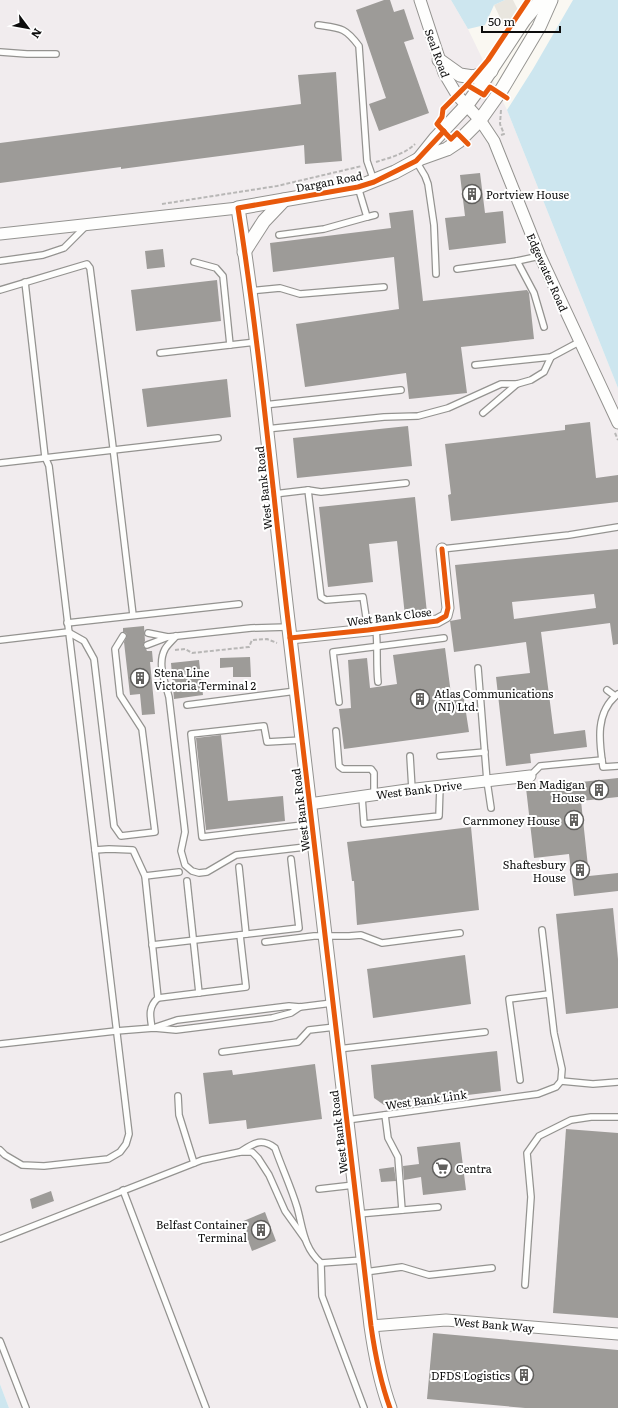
<svg xmlns="http://www.w3.org/2000/svg" width="618" height="1408" font-family="Literata,serif">
<rect width="100%" height="100%" fill="#faf8f2"/>
<path fill="#f1ecee" d="M0 0H451L468 29 507 110 618 388V1408H9L0 1384Z"/>
<path fill="#e9e6df" d="M505 0H513L518 10 505 28 494 5Z"/>
<g fill="#cde6ef">
<path d="M451 0H505L494 5 485 25 468 29Z"/>
<path d="M573 0H618V388L507 110 533 69Z"/>
<path d="M0 1384 9 1408H0Z"/>
</g>
<g fill="#9d9b98" fill-rule="evenodd">
<path d="M384 0H390L394 12 404 9 414 39 404 42 429 113 379 131 369 104 386 98 356 10Z"/>
<path d="M336 72 342 161 305 164 304 145 121 169V167L0 183V143L301 104 298 75Z"/>
<path d="M480 173 485 213 503 211 506 243 449 250 445 218 465 216 460 175Z"/>
<path d="M413 210 423 301 527 290 529 293 534 339 461 347 467 393 409 399 406 373 305 387 296 324 399 309 394 257 273 272 270 243 391 228 389 213Z"/>
<path d="M163 249 165 267 147 269 145 251Z"/>
<path d="M217 280 221 321 136 331 131 290Z"/>
<path d="M227 379 231 417 147 427 142 389Z"/>
<path d="M590 422 596 478 618 475V502L451 521 448 495 451 494 445 444 565 430V425Z"/>
<path d="M408 426 412 466 297 478 293 438Z"/>
<path d="M415 497 427 613 405 616 397 541 369 544 373 582 328 587 319 507Z"/>
<path d="M618 549V644L613 645 610 623 541 632 554 734 585 730 587 747 530 754 531 763 506 766 496 677 530 673 526 642 454 652 450 621 461 619 455 565ZM594 594 596 608 514 619 512 602Z"/>
<path d="M144 626 145 641 144 643 143 646 146 649 147 651H152L153 662H150L155 714 142 715 140 694 130 695 124 642 127 636 126 633 123 632V628Z"/>
<path d="M445 648 451 694 463 693 469 732 344 749 339 709 351 708 348 660 367 658 370 688 397 684 393 655Z"/>
<path d="M250 657 251 677H233V667L220 668V658Z"/>
<path d="M199 660 203 695 174 699 171 663Z"/>
<path d="M221 735 228 801 283 796 285 821 206 830 196 738Z"/>
<path d="M618 778V797L581 801 589 876 618 873V891L574 896 569 854 534 858 526 788Z"/>
<path d="M471 827 479 910 357 925 354 881H352L347 842Z"/>
<path d="M613 908 618 959V1008L566 1014 556 914Z"/>
<path d="M465 955 471 1004 373 1018 367 969Z"/>
<path d="M497 1051 501 1091 384 1105 374 1098 371 1065Z"/>
<path d="M315 1064 322 1119 247 1129 246 1120 209 1124 203 1073 232 1070 233 1075Z"/>
<path d="M566 1129 618 1133V1318L553 1313Z"/>
<path d="M460 1142 466 1190 423 1195 421 1177 404 1180 403 1166 419 1164 417 1147Z"/>
<path d="M394 1167 396 1181 381 1182 379 1169Z"/>
<path d="M51 1191 54 1201 32 1209 30 1199Z"/>
<path d="M265 1212 276 1241 252 1251 241 1222Z"/>
<path d="M433 1333 618 1350V1408H525L427 1399Z"/>
</g>
<g fill="none" stroke-linecap="round" stroke-linejoin="round">
<g stroke="#949390" stroke-width="8">
<g id="service">
<path d="M318 25C340 28 345 27 359 46L367 161 374 181"/>
<path d="M0 52 27 54H56"/>
<path d="M416 161 425 176 428 184 434 225 436 274"/>
<path d="M358 187 367 217 375 215"/>
<path d="M279 235 324 229 367 217"/>
<path d="M540 256 517 261 534 293 544 327"/>
<path d="M0 261 43 255 64 248 86 226"/>
<path d="M194 262 216 268 223 276 230 345"/>
<path d="M457 269 517 261"/>
<path d="M0 290 87 264 90 268 112 439 133 615"/>
<path d="M250 291 280 288 300 294 384 287"/>
<path d="M160 353 256 342"/>
<path d="M475 365 551 357 579 342"/>
<path d="M264 405 401 390"/>
<path d="M483 413 517 384"/>
<path d="M266 429 384 417 418 416 448 408 501 384H517L531 380 544 372 551 357"/>
<path d="M0 463 218 438"/>
<path d="M308 490 321 597 326 600 363 597 368 630"/>
<path d="M274 494 308 490 321 492 406 483"/>
<path d="M442 549 569 535 618 527"/>
<path d="M67 623 239 604"/>
<path d="M376 629C378 647 376 664 378 682"/>
<path d="M148 633 168 637"/>
<path d="M176 636C173 640 168 644 165 649 157 664 165 682 169 697L185 832 181 851 185 865 192 871 199 873 207 872 236 855 314 846"/>
<path d="M0 640 68 632 84 641 94 659 114 826 121 836 155 832 142 729 120 695 115 649 123 636"/>
<path d="M147 645 168 637 251 628 288 627"/>
<path d="M478 668 487 781 491 808"/>
<path d="M607 690 615 696"/>
<path d="M618 694C595 712 599 741 603 767L618 766"/>
<path d="M339 702 333 652 444 638"/>
<path d="M187 705 296 691"/>
<path d="M336 731 339 766 343 769H371L374 773V795"/>
<path d="M302 740 267 742 264 726 191 734 202 837 311 824"/>
<path d="M410 756 412 789"/>
<path d="M440 756 485 752"/>
<path d="M530 776 540 766 602 760"/>
<path d="M362 797 364 824 439 816 440 786"/>
<path d="M95 850 109 849 133 850 145 876 158 998C148 1007 150 1016 152 1028"/>
<path d="M239 867 246 934"/>
<path d="M145 876 179 872"/>
<path d="M187 881 199 993"/>
<path d="M265 942 314 936H349L361 935 382 943 460 933"/>
<path d="M152 945 299 928 291 859"/>
<path d="M158 998 246 987 240 935"/>
<path d="M156 1027 177 1020 289 1006 300 1007 332 1003"/>
<path d="M0 1044 116 1031 154 1028 176 1030 272 1018 291 1013 300 1007"/>
<path d="M338 1049 485 1032"/>
<path d="M222 1052 298 1042 309 1030 335 1027"/>
<path d="M520 1080 509 999 549 994"/>
<path d="M561 1081 593 1084 618 1082"/>
<path d="M178 1096 179 1115 194 1163"/>
<path d="M385 1115 388 1138 398 1157 402 1210"/>
<path d="M347 1120 538 1094 556 1087 561 1081 562 1069 554 1033 542 930"/>
<path d="M0 1150 5 1155 22 1165 44 1166 108 1159 120 1152 126 1144 129 1134 49 466 45 457 25 282"/>
<path d="M240 1152C253 1144 261 1137 275 1148 282 1168 291 1187 297 1207 303 1228 303 1247 321 1263L363 1260"/>
<path d="M319 1189 354 1185"/>
<path d="M123 1190 206 1408"/>
<path d="M358 1214 438 1207"/>
<path d="M0 1239 202 1160 240 1152H252L258 1158 269 1175 285 1211 305 1239"/>
<path d="M321 1263 322 1296 364 1408"/>
<path d="M365 1272 402 1267 429 1275 492 1268"/>
<path d="M525 1285 531 1197 527 1153 539 1136 571 1120 591 1117H618"/>
<path d="M0 1341 26 1408"/>
</g>
</g>
<g stroke="#949390" stroke-width="13">
<g id="minor">
<path d="M420 0 444 73 457 95 480 120 494 141 540 256 618 423"/>
<path d="M0 234 238 208"/>
<path d="M290 638 368 630 437 621 446 616 448 608 442 549"/>
<path d="M309 804 407 790 530 776"/>
<path d="M371 1326 446 1320 618 1334"/>
</g>
</g>
<g stroke="#949390" stroke-width="15">
<g id="tertiary">
<path d="M439 60 460 75 473 77 491 71"/>
<path d="M419 159 435 139 466 106 477 91 524 20 541 0"/>
<path d="M244 252 264 221 284 200"/>
<path d="M390 1408C380 1381 375 1354 371 1326 343 1093 315 861 289 629 272 488 260 347 238 208L358 187 395 172 419 159 447 149 459 141 480 120 502 89 539 27 551 0"/>
</g>
</g>
<g stroke="#b8b7b6" stroke-width="2" stroke-dasharray="4 2" stroke-linecap="butt">
<path d="M501 110 500 124 504 134 501 135"/>
<path d="M376 162C389 158 405 154 415 144"/>
<path d="M162 204 277 186 362 166"/>
<path d="M615 433 618 440"/>
<path d="M175 650 185 649 192 653 249 647 252 640 267 639 277 643"/>
</g>
<use href="#service" stroke="#fefefd" stroke-width="5.5"/>
<use href="#minor" stroke="#fefefd" stroke-width="11"/>
<use href="#tertiary" stroke="#fefefd" stroke-width="13"/>
<g stroke="#fff" stroke-width="8">
<g id="cycleway">
<path d="M467 85 488 60 528 0"/>
<path d="M468 144 457 133 451 139 437 124 442 117 443 109 467 85 484 95 490 87 507 98"/>
<path d="M290 638 368 630 437 621 446 616 448 608 442 549"/>
<path d="M390 1408C380 1381 375 1354 371 1326 343 1093 315 861 289 629 272 488 260 347 238 208L358 187 374 182 416 161 444 131"/>
</g>
</g>
<use href="#cycleway" stroke="#e8590c" stroke-width="5"/>
</g>
<defs>
<g id="building-ring" transform="scale(1)"><circle r="9.5" fill="#fff" stroke="#605f5d" stroke-width="1.5"/><path d="M-4-6H4V6H1V3H-1V6H-4ZM-2.5-4.3h1.7v1.8h-1.7ZM.8-4.3h1.7v1.8H.8ZM-2.5-1h1.7V.8h-1.7ZM.8-1h1.7V.8H.8Z" fill="#605f5d"/></g>
<g id="supermarket-ring" transform="scale(1)"><circle r="9.5" fill="#fff" stroke="#605f5d" stroke-width="1.5"/><path d="M-6-5.5h2.5l.6 2H6L4.5 2H-2.5L-4.4-4H-6ZM-1.5 3.2a1.3 1.3 0 1 0 .1 0ZM3 3.2a1.3 1.3 0 1 0 .1 0Z" fill="#605f5d"/></g>
</defs>
<g fill-rule="evenodd">
<use href="#building-ring" x="472" y="194"/>
<use href="#building-ring" x="140" y="678"/>
<use href="#building-ring" x="420" y="699"/>
<use href="#building-ring" x="599" y="790"/>
<use href="#building-ring" x="574" y="820"/>
<use href="#building-ring" x="580" y="870"/>
<use href="#supermarket-ring" x="442" y="1168"/>
<use href="#building-ring" x="261" y="1230"/>
<use href="#building-ring" x="524" y="1375"/>
</g>
<g text-anchor="middle" dominant-baseline="central" stroke-width="4" stroke-linejoin="round" paint-order="stroke">
<g font-size="11" fill="#0d0d0d" stroke="#fff">
<text transform="translate(438 53) rotate(70)">Seal Road</text>
<text transform="translate(329 181) rotate(-11)">Dargan Road</text>
<text transform="translate(548 272) rotate(66)">Edgewater Road</text>
<text transform="translate(263 488) rotate(-96)">West Bank Road</text>
<text transform="translate(389 616) rotate(-7)">West Bank Close</text>
<text transform="translate(419 789) rotate(-7)">West Bank Drive</text>
<text transform="translate(300 810) rotate(-97)">West Bank Road</text>
<text transform="translate(426 1099) rotate(-8)">West Bank Link</text>
<text transform="translate(338 1132) rotate(-97)">West Bank Road</text>
<text transform="translate(494 1324) rotate(5)">West Bank Way</text>
</g>
<g font-size="11" fill="#0d0d0d" stroke="#fff" text-anchor="end">
<text x="486" y="194" text-anchor="start">Portview House</text>
<text x="154" y="672" text-anchor="start">Stena Line<tspan x="154" dy="13">Victoria Terminal 2</tspan></text>
<text x="434" y="693" text-anchor="start">Atlas Communications<tspan x="434" dy="13">(NI) Ltd.</tspan></text>
<text x="585" y="784">Ben Madigan<tspan x="585" dy="13">House</tspan></text>
<text x="560" y="820">Carnmoney House</text>
<text x="566" y="864">Shaftesbury<tspan x="566" dy="13">House</tspan></text>
<text x="456" y="1168" text-anchor="start">Centra</text>
<text x="247" y="1224">Belfast Container<tspan x="247" dy="13">Terminal</tspan></text>
<text x="510" y="1375">DFDS Logistics</text>
</g>
</g>
<g transform="translate(28 28) rotate(122)" stroke="#ffffff" stroke-width="3" paint-order="stroke">
<path d="M0-3L7 15L0 10L-7 15Z" fill="#0d0d0d"/>
<text y="-6" font-size="11" font-weight="bold" text-anchor="middle" fill="#0d0d0d">N</text>
</g>
<path d="M482 26v6h78v-6" fill="none" stroke="#0d0d0d" stroke-width="2"/>
<text x="488" y="26" font-size="12" fill="#0d0d0d" stroke="#ffffff" stroke-width="3" paint-order="stroke">50 m</text>
</svg>
